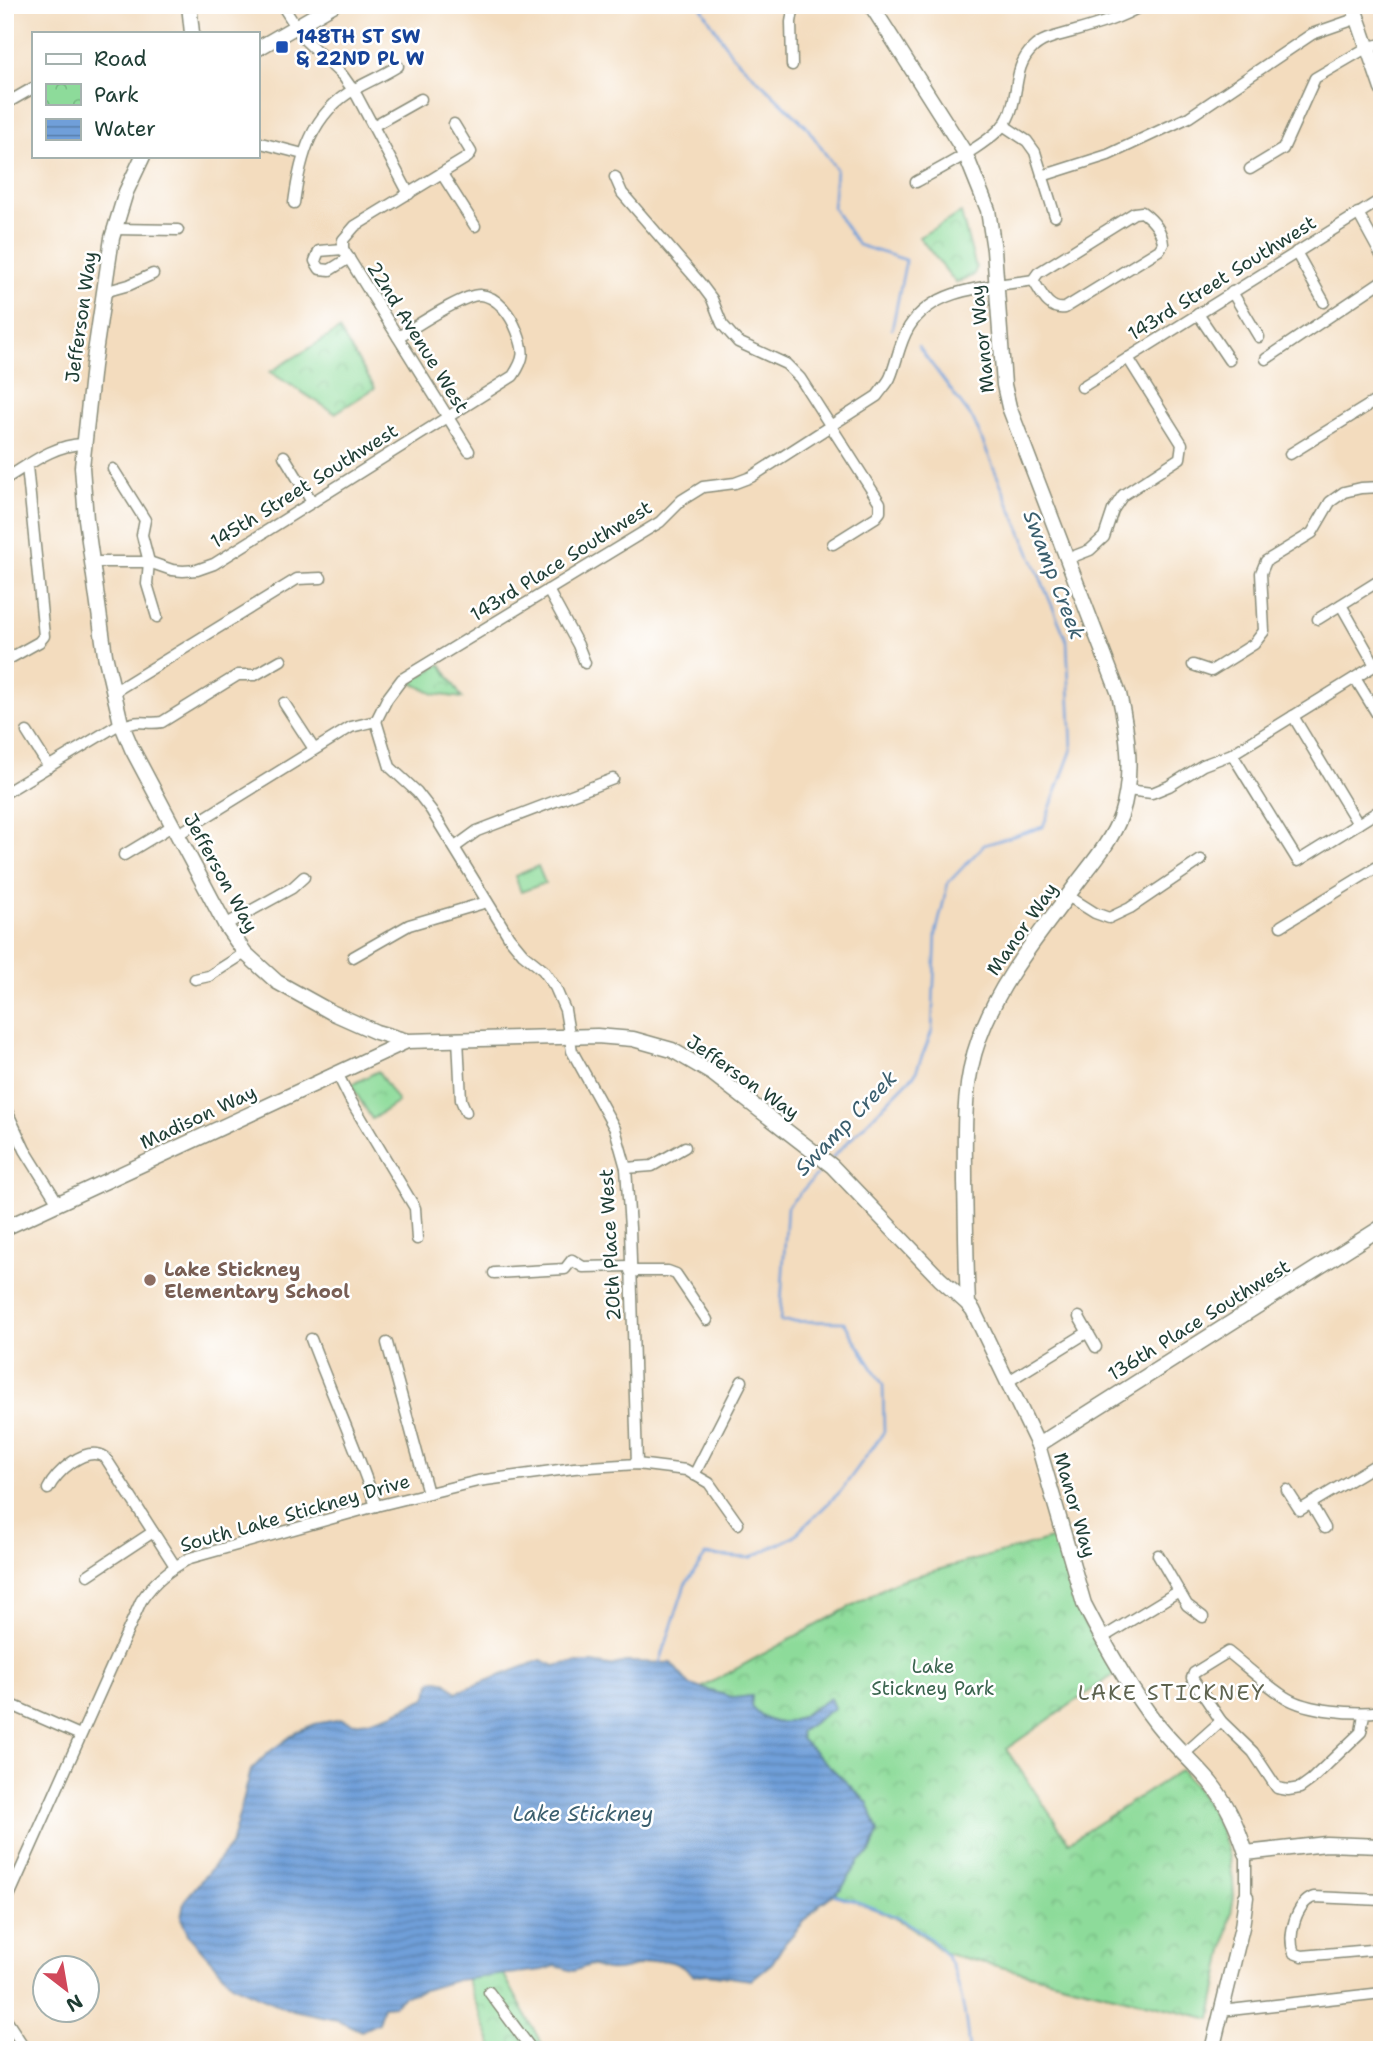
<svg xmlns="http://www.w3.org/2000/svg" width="1387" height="2055" font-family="'Shantell Sans',sans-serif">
<defs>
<pattern id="park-crowns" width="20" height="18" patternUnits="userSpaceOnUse" patternTransform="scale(1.75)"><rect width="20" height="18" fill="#8ddb9a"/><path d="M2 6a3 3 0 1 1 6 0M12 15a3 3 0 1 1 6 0" fill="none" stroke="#79bd85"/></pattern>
<pattern id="water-rules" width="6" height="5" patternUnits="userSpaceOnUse" patternTransform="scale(1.75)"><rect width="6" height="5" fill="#709fd9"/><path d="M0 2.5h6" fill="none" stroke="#5b83b1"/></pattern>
</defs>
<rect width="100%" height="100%" fill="#fff"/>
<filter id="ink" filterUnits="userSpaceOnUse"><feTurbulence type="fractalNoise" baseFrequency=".0143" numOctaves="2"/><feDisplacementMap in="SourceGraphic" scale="14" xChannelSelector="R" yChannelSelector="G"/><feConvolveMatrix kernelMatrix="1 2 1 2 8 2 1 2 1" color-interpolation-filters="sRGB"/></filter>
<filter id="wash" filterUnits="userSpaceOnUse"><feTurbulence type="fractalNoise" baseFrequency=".00686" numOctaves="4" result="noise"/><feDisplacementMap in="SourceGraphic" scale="28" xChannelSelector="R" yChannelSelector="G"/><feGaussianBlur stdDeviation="1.57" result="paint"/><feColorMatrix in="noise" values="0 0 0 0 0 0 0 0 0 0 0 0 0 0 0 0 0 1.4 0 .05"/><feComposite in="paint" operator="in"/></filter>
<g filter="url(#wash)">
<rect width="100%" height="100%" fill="#f3dcbe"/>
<g fill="url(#park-crowns)" stroke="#568c67" stroke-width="2">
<path d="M961 213 976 268 974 275 956 283 919 237Z"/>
<path d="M339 330 375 388 335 413 270 372Z"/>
<path d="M441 664 462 698 434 694 410 682Z"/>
<path d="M378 1071 398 1102 372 1119 351 1085Z"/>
<path d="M1058 1537 1079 1614 1115 1674 1006 1749 1069 1842 1181 1770C1214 1806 1233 1848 1234 1897L1211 2019 944 1953C911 1922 878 1908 835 1895L859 1861 870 1853 878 1832 868 1803 801 1739 800 1732 834 1708 829 1699C800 1716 778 1739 751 1706L752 1696 735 1698 701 1688 897 1581Z"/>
<path d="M503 1973 545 2050H494L466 1978Z"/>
</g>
<path fill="#8ddb9a" stroke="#568c67" stroke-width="2" d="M538 866 545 883 521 892 515 876Z"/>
<path fill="url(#water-rules)" stroke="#486e86" stroke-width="2" d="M541 1660 555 1666 567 1663H593L609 1666 626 1662 671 1663 690 1685 735 1698 752 1696 751 1706C779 1739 801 1716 830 1698L834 1708 800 1732 801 1739 868 1803 878 1832 870 1853 859 1861 842 1888 819 1905 785 1943 772 1963 751 1980 707 1974 694 1976C659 1943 641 1973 607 1970 602 1970 595 1966 591 1965L573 1971 556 1966 542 1970 457 1980 404 1996 394 2005 383 2006 378 2023 361 2031 336 2019 288 2009 233 1985 189 1936 181 1918 184 1901 231 1845 251 1770 268 1753 298 1731 315 1724 342 1719 353 1723 368 1721 392 1714 426 1698 432 1681C443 1677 449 1685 457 1692Z"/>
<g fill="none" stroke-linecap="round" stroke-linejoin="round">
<g stroke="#709fd9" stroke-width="2.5">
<path d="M700 5 732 55 806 126 836 169 833 208 858 245 906 260 892 329"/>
<path d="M832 1158 915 1074 932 1031 936 933 948 883 984 845 1043 827 1072 749 1067 641 974 421 918 346"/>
<path d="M660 1662 685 1585 706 1555 750 1558 793 1537 840 1492 884 1432 883 1385 844 1322 780 1321 787 1207 825 1166"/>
<path d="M835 1895C872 1906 918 1921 943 1952 960 1972 967 2024 969 2050"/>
</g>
</g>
</g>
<g filter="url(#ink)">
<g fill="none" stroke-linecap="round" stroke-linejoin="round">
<g stroke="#898c79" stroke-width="13">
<g id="minor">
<path d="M282 5 304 39 343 76 357 96 409 194"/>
<path d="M792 65 791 22 794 5"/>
<path d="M5 104 33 88"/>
<path d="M454 124 471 152 468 157 355 226 343 240V249L469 451"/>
<path d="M1003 125 1027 141 1035 152 1055 216"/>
<path d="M373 126 421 99"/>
<path d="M257 142 303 154"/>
<path d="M1250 169 1283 149 1315 78 1368 47 1382 44"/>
<path d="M442 174 475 226"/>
<path d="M1042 176 1108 155 1189 117 1312 34 1358 18"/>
<path d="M615 177 622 193 700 283 712 299 722 324 738 342 786 364 800 378 880 503V512L876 517 833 544"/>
<path d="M916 182C939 169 998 140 1008 118 1020 95 1012 67 1033 48 1043 38 1059 36 1072 32 1097 25 1121 18 1143 5"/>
<path d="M294 203C300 158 311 113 355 89 369 81 384 75 398 66"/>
<path d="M1358 213 1382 257"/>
<path d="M114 229 178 230"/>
<path d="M343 249 319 251 315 261 320 269 330 270 349 258"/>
<path d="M1296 252 1324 302"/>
<path d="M104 292 129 285 153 274"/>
<path d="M1232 292 1259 337"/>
<path d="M1198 314 1229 360"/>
<path d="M1266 359 1382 281"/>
<path d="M1082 387 1382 199"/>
<path d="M1290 454 1382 397"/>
<path d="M284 456 312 502"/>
<path d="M113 469 145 520 142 535 149 562 147 584 157 617"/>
<path d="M5 479C30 464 53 445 83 444"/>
<path d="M1067 559 1090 550 1104 537 1113 510 1123 495 1180 458 1182 444 1128 358"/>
<path d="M92 562H149L172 570 183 571 197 570 214 564 513 376C525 358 525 352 517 331 511 316 498 296 480 295 463 294 415 327 398 337"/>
<path d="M548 590 578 645 585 663"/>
<path d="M1341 605 1375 665"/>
<path d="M1318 619 1382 579"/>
<path d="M5 661 39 642 44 636 27 466"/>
<path d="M1193 665 1211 671 1254 644 1264 631 1261 573 1266 561 1312 533 1330 502 1344 492 1361 488 1382 487"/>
<path d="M1355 678 1382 722"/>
<path d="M112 693 297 579 321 578"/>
<path d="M284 703 314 749"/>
<path d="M1293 716 1358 824"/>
<path d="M376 721 390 767 417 792 431 810 509 937 523 954 543 970 555 987 565 1010 572 1051 615 1129 626 1168 630 1228 637 1464"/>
<path d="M122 727C141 718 145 725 162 722L238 675H255L281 660"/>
<path d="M27 732 49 767"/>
<path d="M1232 754 1298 861 1382 809"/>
<path d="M1127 790 1152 793 1169 786 1203 765 1232 754 1382 661"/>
<path d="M5 793 121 723"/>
<path d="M177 835 351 727 376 721 387 699 402 679 660 522 682 500 703 487 735 483 751 477 877 396C881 390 887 384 890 378 897 362 899 343 909 327 935 286 991 287 1033 280L1038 273 1134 213 1142 212C1153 220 1162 231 1163 244L1159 250 1065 308C1048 311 1041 292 1033 280"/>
<path d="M455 847 477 831 613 779"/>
<path d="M124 855 172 826"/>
<path d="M1068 896 1095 913 1109 918 1130 908 1201 860"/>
<path d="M225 925 292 888 304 877"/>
<path d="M1281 926 1382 864"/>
<path d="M353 957 409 925 487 902"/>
<path d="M195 979 209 976 245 953"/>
<path d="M458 1038 461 1100 466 1112"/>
<path d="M337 1073 351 1101 415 1208 417 1239"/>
<path d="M5 1107 25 1150 58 1203"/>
<path d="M626 1168 652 1166 685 1147"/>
<path d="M630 1271H668L676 1274 707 1320"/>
<path d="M494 1273 565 1269 572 1260 583 1267 630 1266"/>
<path d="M1079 1317 1096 1347"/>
<path d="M311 1339C332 1395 357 1449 376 1506"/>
<path d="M387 1343 428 1493"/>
<path d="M1007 1382 1088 1332"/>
<path d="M694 1475 742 1381"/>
<path d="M48 1489C56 1472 85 1445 105 1457L175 1566"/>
<path d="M1287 1490 1300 1510 1382 1461"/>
<path d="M1311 1504 1325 1528"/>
<path d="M1158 1555 1187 1605 1203 1617"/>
<path d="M88 1575 153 1532"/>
<path d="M1102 1638 1179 1591"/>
<path d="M5 1702 80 1735"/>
<path d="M1364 1714 1361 1732 1311 1780 1300 1788 1288 1790 1277 1788 1253 1752 1221 1721 1192 1678 1194 1673 1228 1652C1247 1667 1265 1684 1285 1697 1307 1711 1356 1715 1382 1711"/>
<path d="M1184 1754 1221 1721"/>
<path d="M1246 1853V1897"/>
<path d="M1382 1900 1314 1897C1296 1903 1287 1936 1294 1953L1302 1956 1382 1949"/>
<path d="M5 1905 141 1601C154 1581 170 1569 190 1558L376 1506 478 1481 574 1468 637 1464 686 1470 709 1483 738 1524"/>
<path d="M489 1992 532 2050"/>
<path d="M1221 2011 1382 1993"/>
<path d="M5 2018 26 2050"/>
</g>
</g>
<g stroke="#898c79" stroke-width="17">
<g id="tertiary">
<path d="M189 5 192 33"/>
<path d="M871 5 965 153 988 210 994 250 1004 385 1009 407 1119 694C1128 733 1134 776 1121 815 1112 840 1094 861 1078 882 1041 933 1000 979 979 1039 962 1085 965 1134 965 1182 966 1223 966 1264 968 1304L973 1310 1038 1445 1084 1604C1104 1643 1129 1688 1156 1723 1172 1744 1193 1762 1210 1782 1227 1803 1238 1827 1246 1853L1326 1844 1382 1846"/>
<path d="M1353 5 1382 89"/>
<path d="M257 49 333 5"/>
<path d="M143 156 126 192 112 238 93 366 82 467 86 519 105 655 121 723 132 749 226 926 245 953 277 982 331 1012 376 1032 407 1041 597 1036 633 1039 672 1050 713 1074 832 1166 940 1279 968 1304"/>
<path d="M5 1228 407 1041"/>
<path d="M1038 1445 1382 1227"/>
<path d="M1212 2050 1242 1927 1246 1897"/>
</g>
</g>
<use href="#minor" stroke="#fff" stroke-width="10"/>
<use href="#tertiary" stroke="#fff" stroke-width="14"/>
</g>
</g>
<rect fill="#1a4fb4" stroke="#fff" stroke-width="2.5" x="275" y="40" width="14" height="14" rx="3.5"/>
<circle fill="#8d6e63" stroke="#fff" stroke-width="2.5" cx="150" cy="1280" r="7"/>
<g text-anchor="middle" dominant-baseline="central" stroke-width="5" stroke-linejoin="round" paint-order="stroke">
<g font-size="19" font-weight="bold" fill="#164399" stroke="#fff" text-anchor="start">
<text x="296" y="36">148TH ST SW<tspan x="296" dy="22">&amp; 22ND PL W</tspan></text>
</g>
<g font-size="19" fill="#1f3d34" stroke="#fff">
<text transform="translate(1222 278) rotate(-32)">143rd Street Southwest</text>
<text transform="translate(81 317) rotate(-82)">Jefferson Way</text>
<text transform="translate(418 337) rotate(58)">22nd Avenue West</text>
<text transform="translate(982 339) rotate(-96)">Manor Way</text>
<text transform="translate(304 486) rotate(-32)">145th Street Southwest</text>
<text transform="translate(561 561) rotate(-32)">143rd Place Southwest</text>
<text transform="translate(221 873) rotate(61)">Jefferson Way</text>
<text transform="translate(1022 929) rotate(-55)">Manor Way</text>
<text transform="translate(743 1077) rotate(35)">Jefferson Way</text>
<text transform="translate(198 1117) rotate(-25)">Madison Way</text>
<text transform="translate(610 1245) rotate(-93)">20th Place West</text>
<text transform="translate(1199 1320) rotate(-32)">136th Place Southwest</text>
<text transform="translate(1075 1505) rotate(74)">Manor Way</text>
<text transform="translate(295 1513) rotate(-16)">South Lake Stickney Drive</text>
</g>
<g font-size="19" font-weight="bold" fill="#785e54" stroke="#fff" text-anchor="start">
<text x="164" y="1269">Lake Stickney<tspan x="164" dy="22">Elementary School</tspan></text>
</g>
<g font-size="19" fill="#3a644e" stroke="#fff">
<text x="933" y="1666">Lake<tspan x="933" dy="22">Stickney Park</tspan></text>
</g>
<g font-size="21" font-style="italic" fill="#3b5f6e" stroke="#fff">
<text transform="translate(1054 575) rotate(69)">Swamp Creek</text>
<text transform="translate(846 1123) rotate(-46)">Swamp Creek</text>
<text x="583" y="1814">Lake Stickney</text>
</g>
<g font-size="21" letter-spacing="2" fill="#5e634f" stroke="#fff">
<text x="1172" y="1693">LAKE STICKNEY</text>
</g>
</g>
<rect width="1387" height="2055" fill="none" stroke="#fff" stroke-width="28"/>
<rect x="32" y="32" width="228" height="126" fill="#ffffff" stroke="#a5b1ae" stroke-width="2"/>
<rect x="46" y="54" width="35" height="10" fill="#ffffff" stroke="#a5b1ae" stroke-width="2"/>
<text x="94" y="66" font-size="21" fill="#1f3d34">Road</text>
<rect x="46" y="84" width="35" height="21" fill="url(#park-crowns)" stroke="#a5b1ae" stroke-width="2"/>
<text x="94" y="102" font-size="21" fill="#1f3d34">Park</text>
<rect x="46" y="119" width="35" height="21" fill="url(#water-rules)" stroke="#a5b1ae" stroke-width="2"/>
<text x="94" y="136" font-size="21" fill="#1f3d34">Water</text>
<g transform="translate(66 1989) rotate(149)"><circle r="33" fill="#ffffff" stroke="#a5b1ae" stroke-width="2"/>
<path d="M0-5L12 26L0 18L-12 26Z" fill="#d1495b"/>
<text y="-10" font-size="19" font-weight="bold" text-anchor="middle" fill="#1f3d34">N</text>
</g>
</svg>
